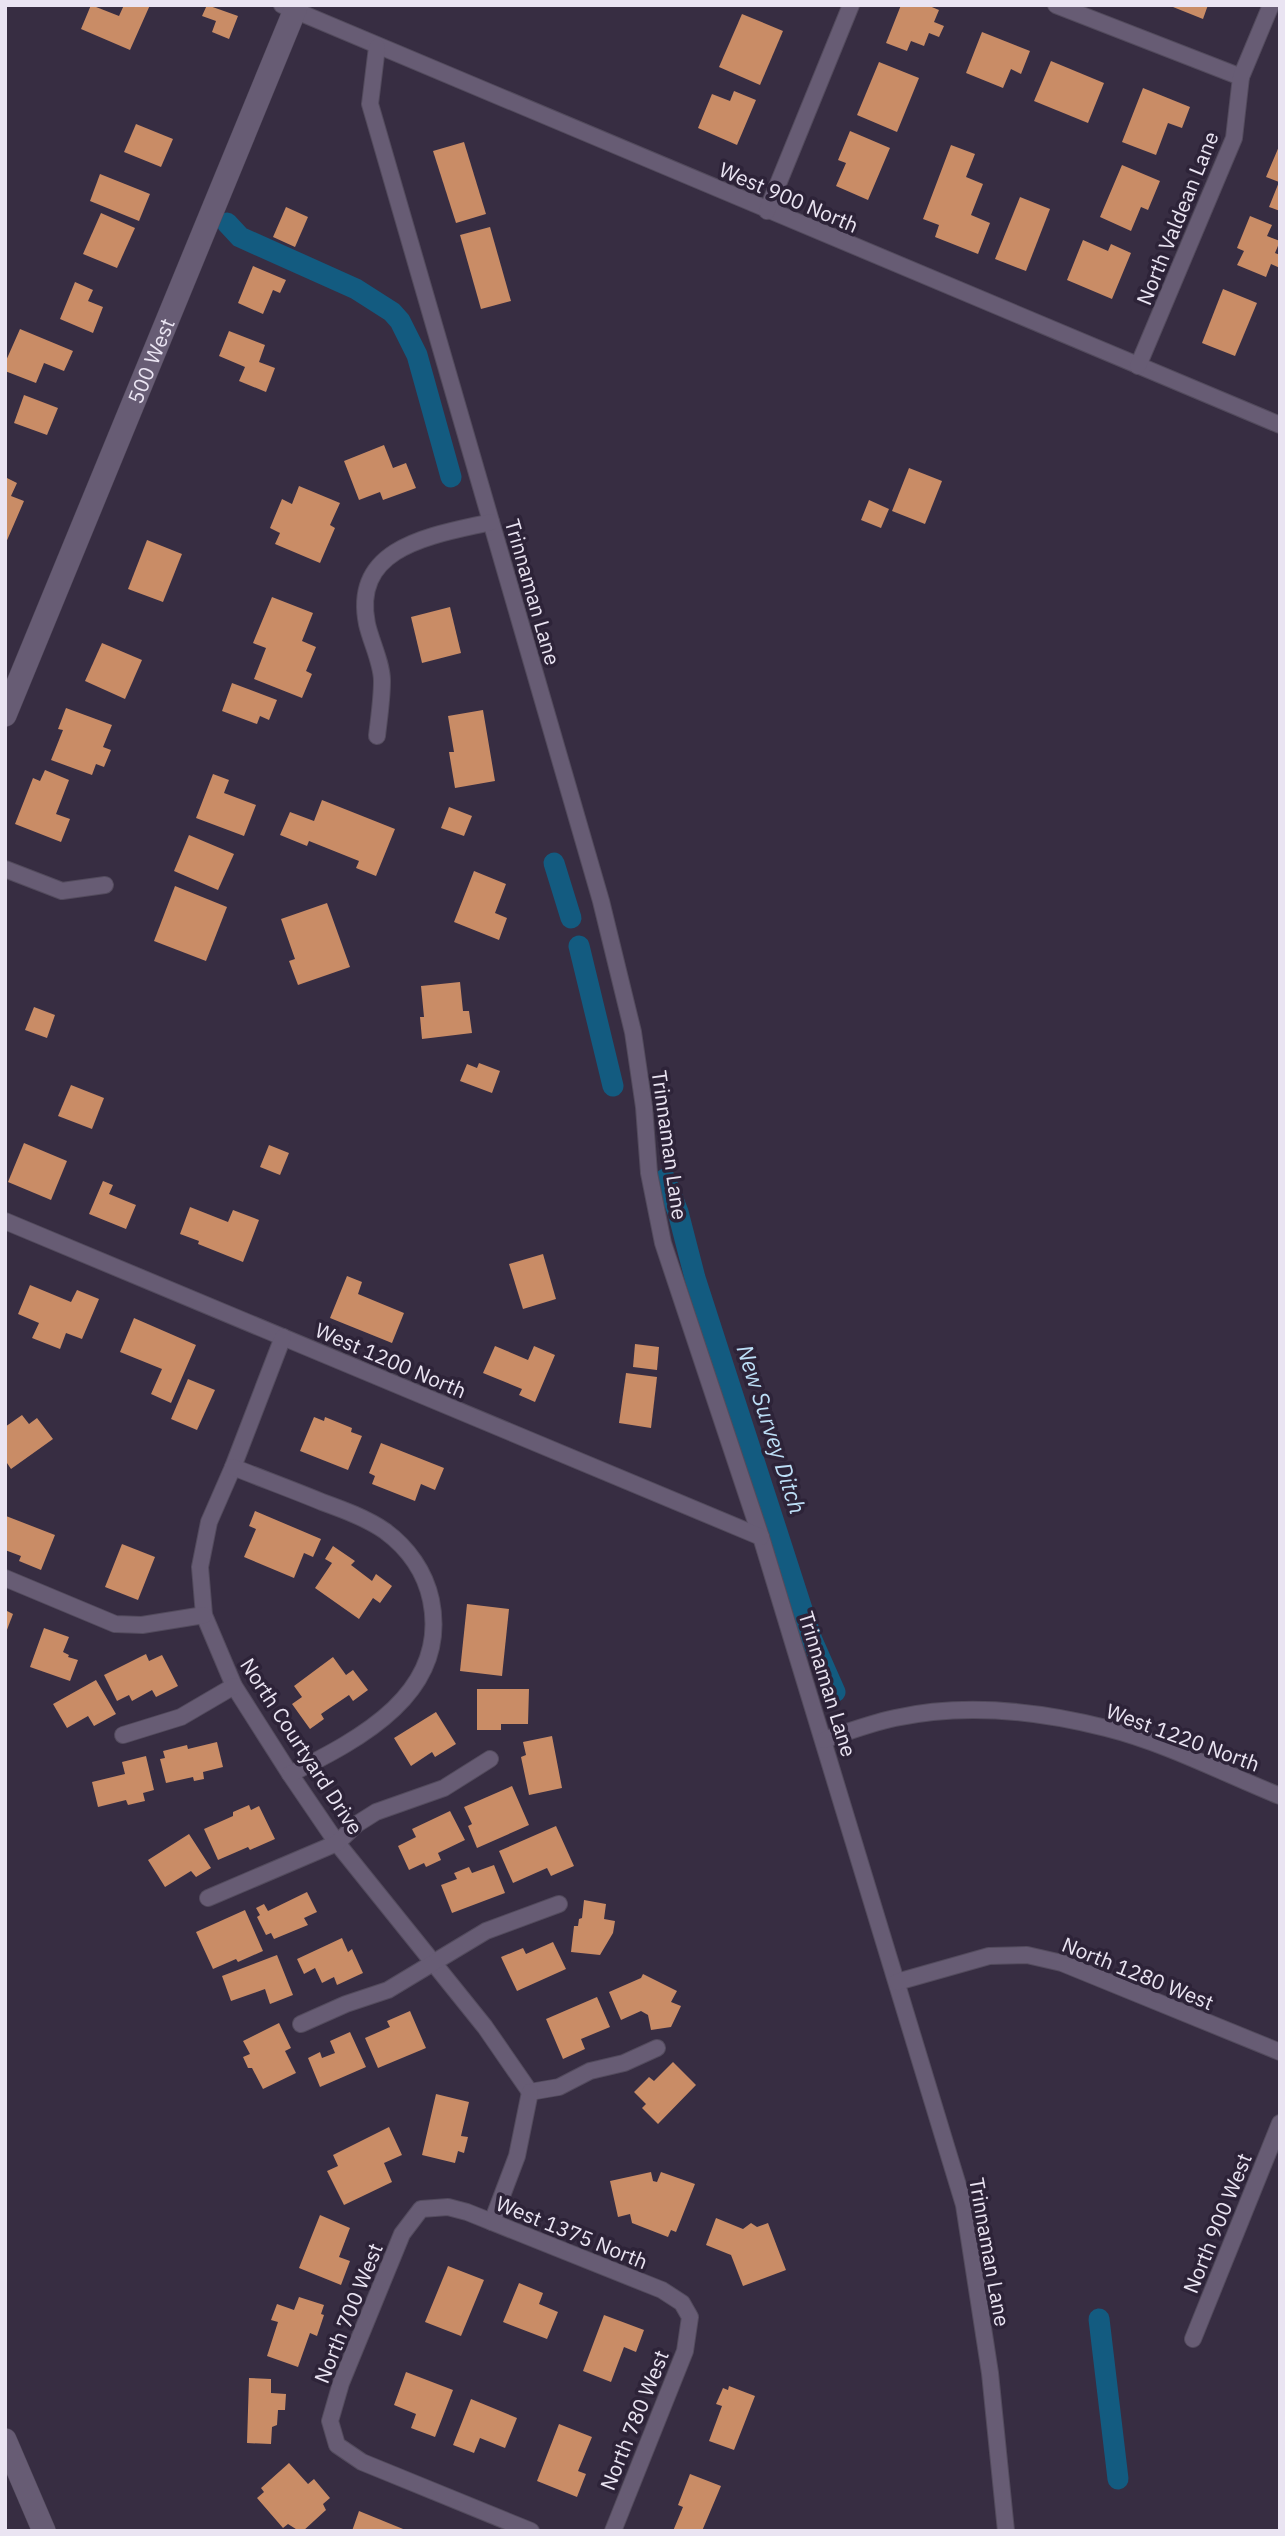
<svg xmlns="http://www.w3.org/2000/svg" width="1285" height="2536" font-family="'IBM Plex Sans',sans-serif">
<rect width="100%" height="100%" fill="#372d42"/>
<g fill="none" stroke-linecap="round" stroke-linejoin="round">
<g stroke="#135b80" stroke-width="21">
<path d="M227 223 240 237 356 289 392 312 400 321 417 355 451 477"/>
<path d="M554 863 571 918"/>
<path d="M579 946 613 1086"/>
<path d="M665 1179 678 1212 695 1278 812 1640 835 1692"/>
<path d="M1099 2319 1118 2479"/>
</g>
</g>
<g fill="#c98c66">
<path d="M91 5 119 16 124 5H150L130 50 81 29Z"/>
<path d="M207 5 238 16 229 39 212 32 216 21 202 16Z"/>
<path d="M901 5H927L939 10 934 22 944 26 939 37 929 33 924 46 911 41 907 51 886 43Z"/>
<path d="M1168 5H1208L1203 19Z"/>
<path d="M742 14 783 31 760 85 719 67Z"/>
<path d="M982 32 1030 51 1021 74 1011 69 1003 88 966 73Z"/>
<path d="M1051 61 1104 83 1088 123 1034 101Z"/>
<path d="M879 62 919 78 897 132 857 115Z"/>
<path d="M1143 88 1190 107 1182 128 1168 123 1156 155 1122 142Z"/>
<path d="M734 91 756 100 737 145 698 128 712 94 730 101Z"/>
<path d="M136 124 173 139 161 167 124 152Z"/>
<path d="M850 131 890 148 868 200 836 186 846 163 838 160Z"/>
<path d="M464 142 486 214 456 223 433 151Z"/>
<path d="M1280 144V211L1269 207 1279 182 1266 177Z"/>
<path d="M951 145 975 154 966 177 983 184 971 215 990 223 978 254 935 237 939 225 923 219Z"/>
<path d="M1122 165 1160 181 1148 210 1141 207 1131 231 1100 217Z"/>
<path d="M100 174 150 194 139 221 90 201Z"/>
<path d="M1020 197 1050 209 1026 271 995 259Z"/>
<path d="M286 207 308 217 295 247 273 237Z"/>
<path d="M101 213 135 228 117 268 83 254Z"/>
<path d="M1250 216 1272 225 1267 236 1280 241 1275 253 1280 255V268L1271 264 1266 277 1237 265 1244 251 1237 248Z"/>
<path d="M490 227 511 301 481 309 460 235Z"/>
<path d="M1083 240 1108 251 1111 244 1131 253 1112 299 1067 280Z"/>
<path d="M253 266 286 280 280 293 273 290 263 314 238 303Z"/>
<path d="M75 282 93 290 88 301 103 307 93 333 60 319Z"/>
<path d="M1223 289 1257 303 1235 356 1202 343Z"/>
<path d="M20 329 73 351 64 371 44 363 36 383 5 371V363Z"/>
<path d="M229 331 265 345 259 362 275 368 266 392 239 381 245 367 219 356Z"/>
<path d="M24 395 58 408 47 435 14 423Z"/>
<path d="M384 445 393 468 406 463 416 488 383 500 380 492 359 500 344 461Z"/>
<path d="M909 468 942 481 925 524 892 511Z"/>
<path d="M5 477 17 483 11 496 24 501 5 545Z"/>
<path d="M299 486 340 503 330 525 335 528 320 563 275 544 280 533 270 528 282 499 292 504Z"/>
<path d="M869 500 889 509 881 528 861 520Z"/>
<path d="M147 540 182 554 163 602 128 589Z"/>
<path d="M272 597 313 613 302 641 316 647 306 671 312 674 302 698 254 679 266 648 253 643Z"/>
<path d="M450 607 461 653 422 663 411 617Z"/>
<path d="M102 643 142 660 125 699 85 681Z"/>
<path d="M232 683 277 700 269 720 260 716 257 724 222 711Z"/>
<path d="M66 708 112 725 103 747 111 750 104 767 96 764 92 775 51 760 63 730 58 729Z"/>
<path d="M483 710 495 781 455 788 449 752H454L448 716Z"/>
<path d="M45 770 69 780 56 814 70 819 61 842 15 824 33 778 40 781Z"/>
<path d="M213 774 229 780 224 793 256 805 244 836 196 818Z"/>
<path d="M322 800 395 829 376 876 356 868 359 861 309 841 307 846 280 835 290 812 314 821Z"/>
<path d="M449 807 472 816 464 836 441 828Z"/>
<path d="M189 835 234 854 218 890 174 871Z"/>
<path d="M474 871 506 884 495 913 507 918 499 940 454 922Z"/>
<path d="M175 886 227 907 206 961 154 941Z"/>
<path d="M327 903 350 967 298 985 289 961 295 959 281 919Z"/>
<path d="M460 982 463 1011H469L472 1033 422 1039 420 1017H424L421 986Z"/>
<path d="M34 1007 55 1015 47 1038 25 1030Z"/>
<path d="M479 1063 500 1071 492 1093 460 1081 467 1064 477 1068Z"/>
<path d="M71 1085 104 1098 92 1129 58 1116Z"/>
<path d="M24 1143 67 1161 51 1200 8 1182Z"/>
<path d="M269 1145 289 1153 280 1175 260 1167Z"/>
<path d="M103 1181 113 1185 109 1194 136 1205 126 1229 89 1214Z"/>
<path d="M190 1207 228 1222 233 1210 259 1220 243 1262 198 1244 199 1241 180 1234Z"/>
<path d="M543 1254 556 1299 523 1309 509 1264Z"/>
<path d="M347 1276 362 1282 358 1294 404 1313 392 1343 330 1318Z"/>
<path d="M30 1285 71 1302 77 1290 99 1299 82 1339 66 1333 60 1349 32 1338 39 1323 18 1314Z"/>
<path d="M134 1318 196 1345 171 1403 151 1394 162 1369 120 1352Z"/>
<path d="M635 1344 659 1347 657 1370 633 1367Z"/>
<path d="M495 1346 528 1360 534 1346 555 1355 535 1402 519 1395 522 1389 483 1373Z"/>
<path d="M626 1373 657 1377 651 1428 619 1423Z"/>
<path d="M188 1379 215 1390 197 1430 171 1419Z"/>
<path d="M22 1415 29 1424 37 1418 53 1439 11 1469 5 1460V1427Z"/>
<path d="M314 1417 324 1421 325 1417 352 1428 351 1432 362 1436 348 1470 300 1451Z"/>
<path d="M381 1443 444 1468 435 1490 421 1484 415 1501 372 1484 375 1476 369 1473Z"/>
<path d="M255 1511 321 1539 313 1557 304 1553 294 1578 244 1557 256 1529 249 1526Z"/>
<path d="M6 1516 55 1535 41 1570 19 1561 21 1556 5 1550Z"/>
<path d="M122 1544 155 1557 138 1600 105 1587Z"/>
<path d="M333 1546 355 1561 351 1565 372 1581 376 1574 392 1586 380 1603 373 1598 359 1619 315 1588 332 1563 325 1559Z"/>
<path d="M467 1604 509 1609 502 1676 460 1671Z"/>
<path d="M5 1610 13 1614 5 1635Z"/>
<path d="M44 1628 69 1637 63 1652 69 1655 68 1657 78 1660 70 1681 30 1667Z"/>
<path d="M146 1654 149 1661 162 1655 178 1686 156 1697 152 1690 132 1701 129 1695 117 1701 104 1675Z"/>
<path d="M333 1657 346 1675 353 1670 368 1690 353 1701 349 1695 321 1714 324 1719 310 1729 292 1704 302 1697 294 1686Z"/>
<path d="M96 1680 116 1714 94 1726 88 1716 67 1728 53 1704Z"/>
<path d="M477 1689H529L528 1724H501V1730H477Z"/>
<path d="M436 1712 456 1744 435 1757 432 1752 411 1766 394 1738Z"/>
<path d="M552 1736 562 1788 529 1795 521 1757 526 1755 523 1742Z"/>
<path d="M217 1742 223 1767 203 1772 204 1779 194 1781 193 1777 166 1783 160 1759 165 1758 163 1751 187 1745 188 1749Z"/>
<path d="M146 1756 154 1790 143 1793 145 1801 128 1805 126 1800 98 1807 92 1782 125 1774 122 1762Z"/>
<path d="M512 1786 529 1825 477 1848 468 1826 472 1824 464 1807Z"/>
<path d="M249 1805 251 1810 259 1806 275 1839 250 1850 248 1847 218 1860 204 1829 233 1816V1812Z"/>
<path d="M450 1811 465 1840 438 1853 441 1860 426 1867 424 1863 409 1870 398 1846 416 1837 412 1829Z"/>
<path d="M556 1826 574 1866 551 1876 547 1868 513 1883 499 1851Z"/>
<path d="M189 1834 211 1868 196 1877 191 1871 165 1887 148 1860Z"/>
<path d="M494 1865 505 1893 452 1913 441 1885 457 1879 454 1873 469 1867 472 1873Z"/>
<path d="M307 1892 317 1912 304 1918 308 1925 274 1939 271 1933 266 1935 257 1917 260 1915 256 1908 264 1904 268 1911Z"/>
<path d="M584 1900 606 1904 604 1919 615 1921 613 1933 600 1955 571 1952 574 1926H578L579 1919 582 1918Z"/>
<path d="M245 1910 263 1951 238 1962 236 1959 213 1969 196 1932Z"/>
<path d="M342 1938 348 1952 352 1949 363 1973 337 1985 334 1977 322 1983 315 1968 304 1974 297 1959Z"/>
<path d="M553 1942 566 1969 517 1991 501 1957 523 1948 526 1954Z"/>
<path d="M277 1955 293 1995 270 2004 265 1989 231 2001 222 1976Z"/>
<path d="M643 1974 677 1991 671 2002 681 2006 671 2027 651 2030 648 2015 641 2011 621 2020 609 1992 641 1978Z"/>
<path d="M597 1997 610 2027 581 2039 585 2049 563 2059 546 2019Z"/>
<path d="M410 2011 426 2048 378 2068 365 2038 390 2027 387 2021Z"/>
<path d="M279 2023 291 2048 285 2051 296 2073 263 2089 252 2068H248L243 2057 250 2054 243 2041Z"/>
<path d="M350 2032 366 2067 320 2087 308 2058 320 2052 322 2058 335 2053 330 2041Z"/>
<path d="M673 2062 696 2085 658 2124 642 2108 646 2104 634 2092 649 2077 654 2081Z"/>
<path d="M436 2094 469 2102 461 2136 468 2137 464 2153 458 2151 455 2163 422 2155Z"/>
<path d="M389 2127 402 2155 384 2163 392 2182 344 2205 327 2171 338 2166 333 2155Z"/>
<path d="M651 2172 653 2181 657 2182 661 2172 695 2184 676 2232 671 2230 668 2237 632 2223 630 2214 618 2217 610 2181Z"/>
<path d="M320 2215 350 2228 339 2257 350 2261 341 2285 299 2268Z"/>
<path d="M716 2218 743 2229 751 2223 757 2227 768 2223 786 2270 743 2286 731 2255 706 2245Z"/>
<path d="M448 2266 484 2280 461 2336 425 2322Z"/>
<path d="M519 2283 543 2293 539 2304 558 2312 547 2339 503 2322Z"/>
<path d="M299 2297 324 2305 321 2314 324 2315 317 2336 310 2333 298 2367 267 2356 278 2322 271 2320 277 2304 294 2310Z"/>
<path d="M604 2315 644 2330 636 2352 624 2347 611 2382 583 2371Z"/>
<path d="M406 2372 453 2390 435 2437 411 2428 416 2414 394 2405Z"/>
<path d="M249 2378 271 2379V2393L286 2394 285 2410H278L277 2425 272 2427 271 2444 247 2443Z"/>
<path d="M729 2386 755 2396 734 2450 709 2441 722 2406 716 2404 723 2388 728 2390Z"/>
<path d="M471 2399 517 2418 505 2448 480 2438 474 2453 453 2445Z"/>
<path d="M559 2424 592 2437 578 2471 586 2474 577 2497 537 2481Z"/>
<path d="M289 2463 308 2484 314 2479 330 2498 323 2504 326 2510 303 2531H299L288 2524 283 2528 257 2498 264 2492 261 2488Z"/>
<path d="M690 2474 721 2486 702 2531H673L683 2507 678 2505Z"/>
<path d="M359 2511 408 2531H352Z"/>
</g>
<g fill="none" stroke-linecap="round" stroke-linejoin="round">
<g stroke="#534b5d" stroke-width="18">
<g id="street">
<path d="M282 5 1280 425"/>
<path d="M1056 5 1241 77"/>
<path d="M377 47 370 104 601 901 633 1032 644 1107 649 1173 663 1243 761 1537 964 2205 990 2373 1006 2531"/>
<path d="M767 211 851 5"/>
<path d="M1138 366 1234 138 1241 77 1271 5"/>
<path d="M377 736C379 718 382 699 382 681 382 663 371 642 367 624 351 545 435 535 491 522"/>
<path d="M5 869 62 891 105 885"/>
<path d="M5 1221 761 1537"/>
<path d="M283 1337 233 1467 209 1522 200 1567 204 1615 234 1686 290 1774 337 1843 485 2027 530 2092"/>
<path d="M233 1467C263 1479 293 1490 322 1502 344 1510 366 1518 385 1531 408 1548 425 1572 431 1600 450 1693 360 1739 290 1774"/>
<path d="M5 1578 115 1624 142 1625 204 1615"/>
<path d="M123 1735 181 1717 234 1686"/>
<path d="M824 1740C847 1732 871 1723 895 1718 963 1703 1039 1711 1106 1728 1166 1743 1223 1773 1280 1796"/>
<path d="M208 1898 337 1843 357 1824 376 1812 444 1788 490 1759"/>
<path d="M897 1982 989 1956 1027 1955 1062 1963 1280 2052"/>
<path d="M301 2024 346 2004 388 1990 486 1931 559 1904"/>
<path d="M530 2092 559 2087 590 2071 624 2063 657 2048"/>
<path d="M492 2222 517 2156 530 2092"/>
<path d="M1193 2339 1280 2123"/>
<path d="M531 2531 362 2462 337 2445 330 2421 341 2383 402 2234 421 2209 448 2207 467 2212 662 2290 682 2303 690 2317 685 2351 613 2531"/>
</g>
</g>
<g stroke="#534b5d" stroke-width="24">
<g id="secondary">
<path id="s1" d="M5 715 297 5"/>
<path d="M5 2440 44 2531"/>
</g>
</g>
<use href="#street" stroke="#675c74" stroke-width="16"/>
<use href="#secondary" stroke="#675c74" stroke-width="23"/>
</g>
<g text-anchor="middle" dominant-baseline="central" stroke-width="7" stroke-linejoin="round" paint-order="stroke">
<g font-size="21" fill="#eae4f2" stroke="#2d2338">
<text transform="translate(789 197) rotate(23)">West 900 North</text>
<text transform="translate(1177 218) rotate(-68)">North Valdean Lane</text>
<text stroke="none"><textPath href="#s1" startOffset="383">500 West</textPath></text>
<text transform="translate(533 592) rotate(74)">Trinnaman Lane</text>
<text transform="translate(670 1145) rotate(82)">Trinnaman Lane</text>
<text transform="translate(391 1360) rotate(23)">West 1200 North</text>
<text transform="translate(828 1684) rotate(73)">Trinnaman Lane</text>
<text transform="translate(1183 1737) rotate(20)">West 1220 North</text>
<text transform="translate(302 1746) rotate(57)">North Courtyard Drive</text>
<text transform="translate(1138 1973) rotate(22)">North 1280 West</text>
<text transform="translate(1217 2223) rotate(-68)">North 900 West</text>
<text transform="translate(572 2232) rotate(22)">West 1375 North</text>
<text transform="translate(990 2252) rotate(80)">Trinnaman Lane</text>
<text transform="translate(348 2313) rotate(-68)">North 700 West</text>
<text transform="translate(634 2420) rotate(-68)">North 780 West</text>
</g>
<g font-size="23" font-style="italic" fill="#bcdef6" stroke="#2d2338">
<text transform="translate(772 1429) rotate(72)">New Survey Ditch</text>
</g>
</g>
<rect width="1285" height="2536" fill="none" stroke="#eae4f2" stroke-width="14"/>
</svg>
